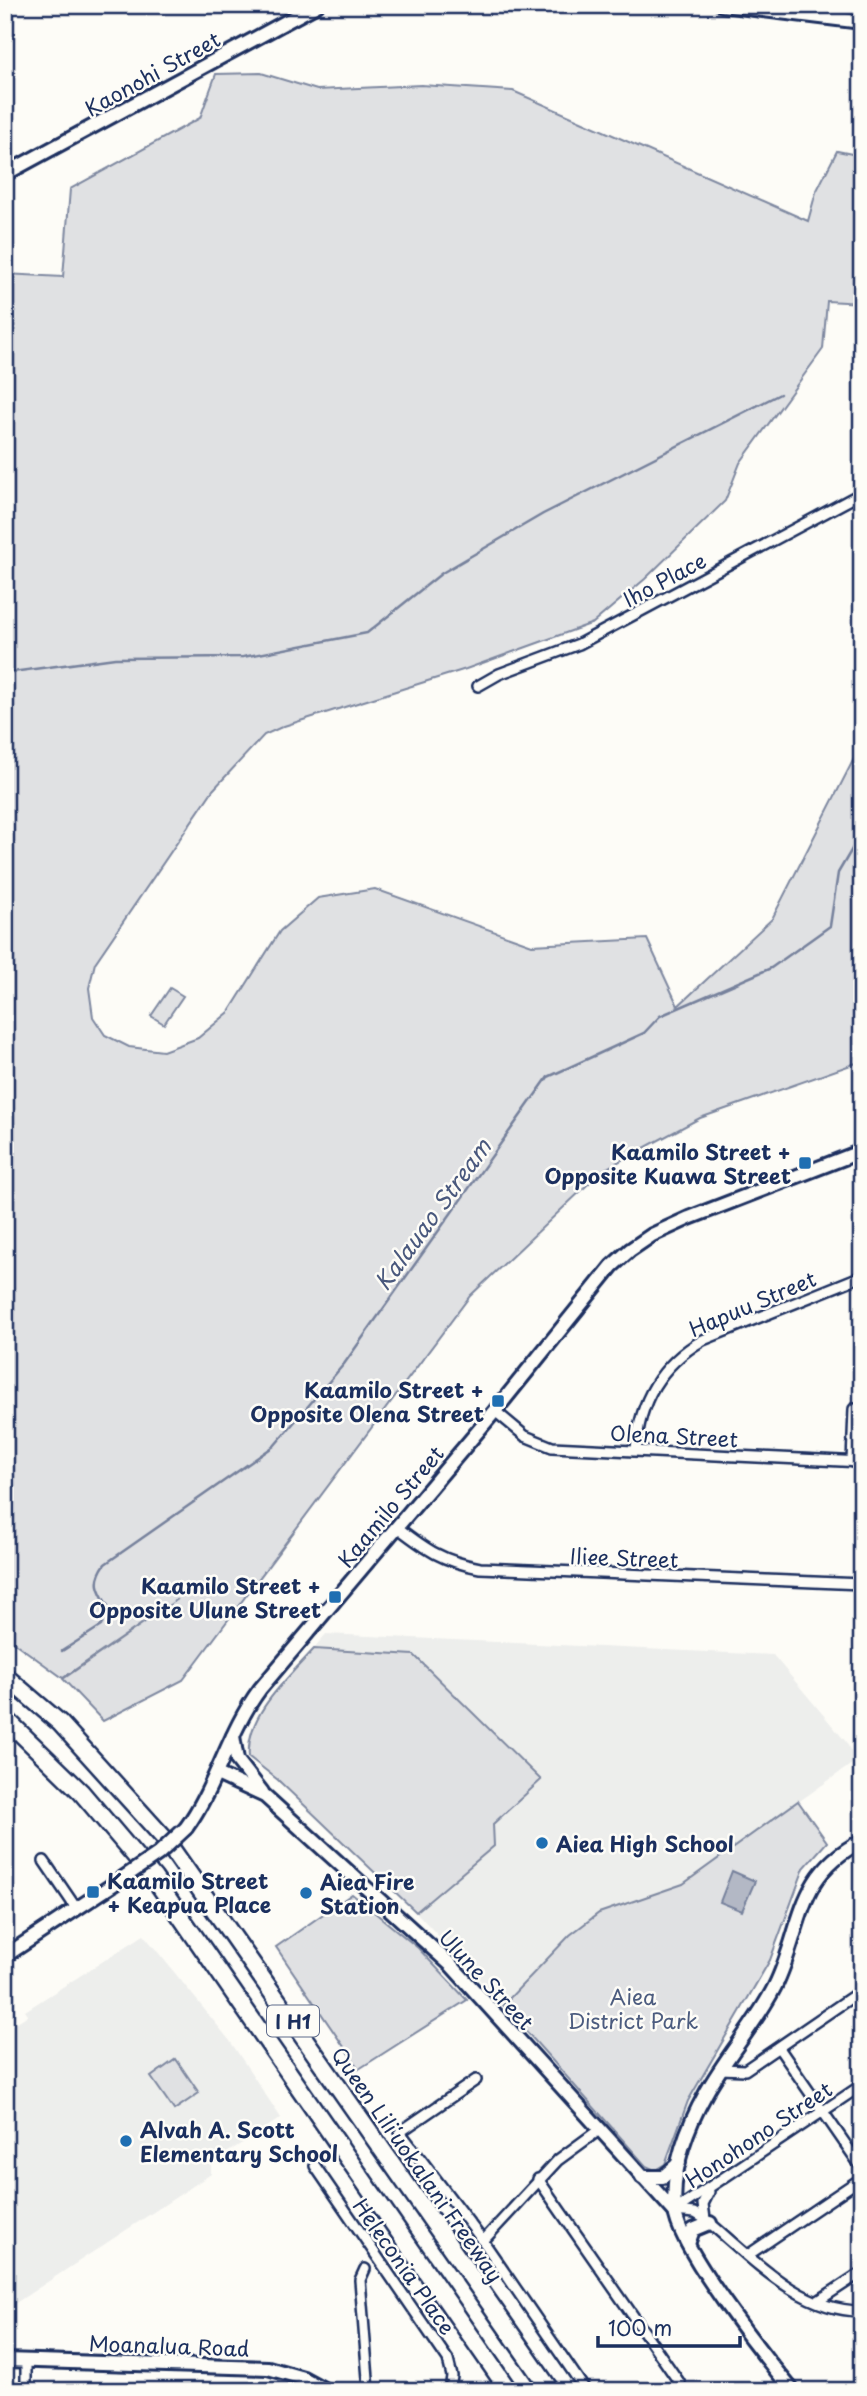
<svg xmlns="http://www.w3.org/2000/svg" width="867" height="2396" font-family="'Playpen Sans',sans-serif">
<rect width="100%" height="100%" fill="#fdfcf7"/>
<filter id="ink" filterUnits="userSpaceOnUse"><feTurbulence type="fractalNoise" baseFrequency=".0143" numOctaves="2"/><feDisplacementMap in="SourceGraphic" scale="14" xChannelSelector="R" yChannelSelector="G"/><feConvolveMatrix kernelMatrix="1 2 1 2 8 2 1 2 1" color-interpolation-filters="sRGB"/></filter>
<g filter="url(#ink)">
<g fill="#edeeec">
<path d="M326 1634 773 1655 846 1742 856 1761 683 1884 599 1913 570 1935 503 2005 416 1912 278 1780 249 1757 248 1745 265 1705Z"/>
<path d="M144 1935 230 2041 281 2118 211 2163V2174L5 2310V2030L28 2015 25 2011Z"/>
</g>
<g fill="#e0e1e3" stroke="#7e88a0" stroke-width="2">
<path d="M261 73 317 90 421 85 513 91 808 221 816 192 837 151 862 156V303L827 301 823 349 740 463 725 501 645 579 593 623 466 669 284 726 264 735 213 790 95 963 89 988 93 1017 105 1035 129 1047 163 1051 198 1038 229 1012 280 931 318 898 375 889 532 945 647 939 678 1006 772 919 862 743V1061L700 1118 603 1170 470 1296 183 1680 103 1721 63 1679 178 1599 63 1678 5 1636V274L63 277 70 189 200 118 216 74Z"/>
<path d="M170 988 183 996 164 1024 151 1016Z"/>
<path d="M314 1649 414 1655 541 1780 493 1824 494 1846 416 1912 278 1780 249 1757C245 1715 288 1678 314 1649Z"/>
<path d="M798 1801 827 1842 804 1868 770 1960 688 2101 665 2164 655 2170 646 2166 503 2005 570 1935 599 1913 683 1884Z"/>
<path d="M352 1894 418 1948 467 2000 359 2069 276 1947Z"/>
<path d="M176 2059 199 2093 174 2110 151 2077Z"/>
</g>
<path fill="#b3b8c5" stroke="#76819c" stroke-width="2" d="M732 1871 755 1881 742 1911 720 1902Z"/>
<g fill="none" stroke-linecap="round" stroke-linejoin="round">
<g stroke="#76819c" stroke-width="2.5">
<path d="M5 673 115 658 243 657 367 633 442 573 543 514 780 394"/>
<path d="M62 1651 101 1626 108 1606C97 1589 93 1581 105 1564L274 1446 344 1364 548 1077 644 1033 660 1016 771 968 830 926 838 873 862 832"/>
</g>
<g stroke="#1b2f5e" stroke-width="14">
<g id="street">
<path d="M478 686 499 674 579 644 862 493"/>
<path d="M495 1411 525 1436 552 1447 862 1462"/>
<path d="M636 1450C639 1401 660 1365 703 1340L862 1276"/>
<path d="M852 1462 854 1409"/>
<path d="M397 1527C427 1550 442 1561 480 1568L862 1584"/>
<path d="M44 1861 76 1908"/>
<path d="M779 2048 862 2168"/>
<path d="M721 2069 745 2070 862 1990"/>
<path d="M476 2080 400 2132 483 2241 586 2391"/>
<path d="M315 2166 448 2360 452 2376 450 2391"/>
<path d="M538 2179 679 2382 682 2391"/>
<path d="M674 2211 862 2085"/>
<path d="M674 2211 695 2213 705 2219C749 2255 799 2312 862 2311"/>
<path d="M705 2219 703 2204 709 2192"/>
<path d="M483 2241 558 2160 599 2130"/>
<path d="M748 2255 862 2178"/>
<path d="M365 2269 360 2280 369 2391"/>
<path d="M818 2301 862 2272"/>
<path d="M26 2391V2361"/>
</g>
</g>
<g stroke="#1b2f5e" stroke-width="18">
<g id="secondary">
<path d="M722 5 862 22"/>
<path d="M5 174 317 5"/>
<path d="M233 1736 237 1760 262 1792"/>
<path d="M217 1774 265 1796 451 1965 674 2211"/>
<path d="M186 1828C217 1785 228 1732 260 1689L495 1411 612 1266 630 1250 652 1235 689 1218 862 1151"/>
<path d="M5 1956 117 1882"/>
<path d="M642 2177H663L679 2163"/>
<path d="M688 2244 693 2230 710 2223"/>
<path d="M5 2360 268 2368 303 2378 327 2391"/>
<path d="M793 2391C766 2359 678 2248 675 2210 671 2170 687 2127 706 2093 726 2056 756 2024 775 1986 803 1929 795 1874 862 1841"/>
</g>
</g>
<g stroke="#1b2f5e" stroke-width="21">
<g id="highway">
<path d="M5 1676 60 1723 164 1838 551 2391"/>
<path d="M5 1718 81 1792 154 1878 509 2391"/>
</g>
</g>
<use href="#street" stroke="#fdfcf7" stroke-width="9"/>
<use href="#secondary" stroke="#fdfcf7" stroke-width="12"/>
<use href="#highway" stroke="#fdfcf7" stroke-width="16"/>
<g stroke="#1b2f5e" stroke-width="18" stroke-linecap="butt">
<path id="secondary-bridge" d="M117 1882 158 1854 186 1828"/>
</g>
<use href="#secondary-bridge" stroke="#fdfcf7" stroke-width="12"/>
</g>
</g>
<g fill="#1f6fb2" stroke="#fdfcf7" stroke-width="2.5">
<rect x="798" y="1156" width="14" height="14" rx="3.5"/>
<rect x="491" y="1394" width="14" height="14" rx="3.5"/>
<rect x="328" y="1590" width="14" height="14" rx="3.5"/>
<circle cx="542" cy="1843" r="7"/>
<rect x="86" y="1885" width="14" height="14" rx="3.5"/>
<circle cx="306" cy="1893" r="7"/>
<circle cx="126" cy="2141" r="7"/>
</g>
<g text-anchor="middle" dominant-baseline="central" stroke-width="5" stroke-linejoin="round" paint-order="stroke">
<rect fill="#fdfcf7" stroke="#5f6c8c" stroke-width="2" x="267" y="2005.5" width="52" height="31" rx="5"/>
<g font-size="19" font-weight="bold" fill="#1b2f5e">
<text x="293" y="2021">I H1</text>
</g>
<g font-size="21" fill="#1b2f5e" stroke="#fdfcf7">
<text transform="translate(152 73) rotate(-29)">Kaonohi Street</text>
<text transform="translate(664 579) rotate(-28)">Iho Place</text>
<text transform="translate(752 1303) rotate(-23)">Hapuu Street</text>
<text transform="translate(674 1435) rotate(3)">Olena Street</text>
<text transform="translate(390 1506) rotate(-50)">Kaamilo Street</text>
<text transform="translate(624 1557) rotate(2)">Iliee Street</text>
<text transform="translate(487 1979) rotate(47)">Ulune Street</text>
<text transform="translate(758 2134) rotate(-34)">Honohono Street</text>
<text transform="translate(418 2164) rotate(55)">Queen Liliʻuokalani Freeway</text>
<text transform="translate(405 2266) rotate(55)">Heleconia Place</text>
<text transform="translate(169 2345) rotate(2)">Moanalua Road</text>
</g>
<g font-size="21" font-weight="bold" fill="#1b2f5e" stroke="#fdfcf7" text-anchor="start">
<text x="791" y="1151" text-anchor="end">Kaamilo Street +<tspan x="791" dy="24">Opposite Kuawa Street</tspan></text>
<text x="484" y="1389" text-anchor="end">Kaamilo Street +<tspan x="484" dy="24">Opposite Olena Street</tspan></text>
<text x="321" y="1585" text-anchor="end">Kaamilo Street +<tspan x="321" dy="24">Opposite Ulune Street</tspan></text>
<text x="556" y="1843">Aiea High School</text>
<text x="107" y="1880">Kaamilo Street<tspan x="107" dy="24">+ Keapua Place</tspan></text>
<text x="320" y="1881">Aiea Fire<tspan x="320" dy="24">Station</tspan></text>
<text x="140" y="2129">Alvah A. Scott<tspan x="140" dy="24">Elementary School</tspan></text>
</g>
<g font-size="21" fill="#4c5c7f" stroke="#fdfcf7">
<text x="633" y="1996">Aiea<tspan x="633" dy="24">District Park</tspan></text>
</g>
<g font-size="23" font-style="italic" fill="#49587d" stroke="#fdfcf7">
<text transform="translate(432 1214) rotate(-54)">Kalauao Stream</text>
</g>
</g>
<rect width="867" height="2396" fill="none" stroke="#fdfcf7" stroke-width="28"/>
<rect x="14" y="14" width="839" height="2368" fill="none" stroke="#1b2f5e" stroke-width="2.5" filter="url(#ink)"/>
<path d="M598 2336v10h142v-10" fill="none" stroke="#1b2f5e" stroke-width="3.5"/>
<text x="608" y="2336" font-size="21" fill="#1b2f5e" stroke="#fdfcf7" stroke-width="5" paint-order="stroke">100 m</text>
</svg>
